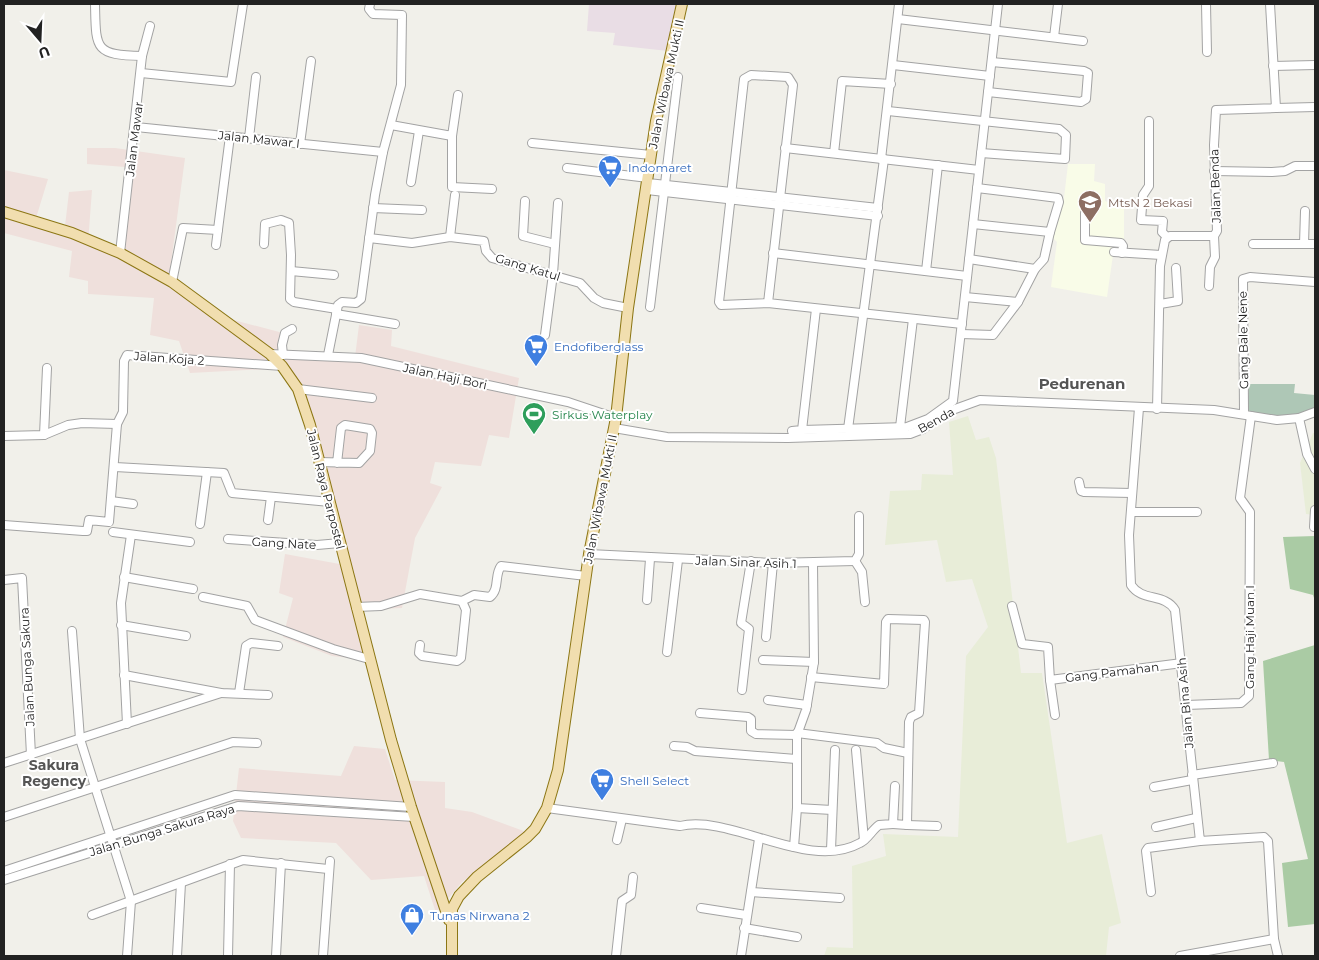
<svg xmlns="http://www.w3.org/2000/svg" width="1319" height="960" font-family="Montserrat,sans-serif">
<rect width="100%" height="100%" fill="#f1f0ea"/>
<g fill="#efe0dc">
<path d="M87 148H115L185 158 169 278 226 318 283 333 285 355 355 357 359 325 392 330 391 346 519 378 509 438 489 435 481 466 435 462 430 483 442 487 415 538 402 608 354 610 367 660 332 656 283 637 293 598 279 593 285 554 345 565 303 395 286 368 190 373 179 341 150 335 154 298 88 294V281L69 277 72 251 4 233V170L48 179 36 218 65 226 69 192 92 190 88 243 118 254 125 167 87 164Z"/>
<path d="M354 746 385 749 395 780 445 782V808L472 812 529 833 462 882 436 913 424 876 371 880 336 843 241 838 233 821 239 768 341 776Z"/>
</g>
<path fill="#e9dde5" d="M589 4H676L668 51 613 45 615 33 587 31Z"/>
<path fill="#f9fce8" d="M1068 164H1095L1094 181 1105 184V201L1124 208V240L1115 241 1107 297 1051 287 1057 242 1053 238 1064 198Z"/>
<g fill="#e8edd8">
<path d="M968 416 976 440 989 437 996 458 1021 673H1042L1067 843 1102 834 1121 923 1109 927 1106 956H824L827 947 853 948 852 866 886 856 883 834 958 837 966 656 988 627 972 579 946 582 937 540 885 545 890 491 921 490 922 474 953 475 949 422Z"/>
<path d="M1313 433H1315V515L1306 514 1300 463Z"/>
</g>
<g fill="#aacba4">
<path d="M1315 536V601L1313 595 1290 589 1283 537Z"/>
<path d="M1315 645V924L1288 927 1282 863 1308 859 1284 762 1269 760 1263 661Z"/>
</g>
<path fill="#aec7b6" d="M1249 384H1295L1294 393 1315 395V408C1295 420 1269 418 1247 410Z"/>
<g fill="none" stroke-linecap="round" stroke-linejoin="round">
<g stroke="#a3a3a3" stroke-width="10">
<g id="minor">
<path d="M95 4C96 49 94 55 142 56"/>
<path d="M1206 4 1207 52"/>
<path d="M898 19 1083 41"/>
<path d="M1054 37 1058 4"/>
<path d="M893 65 990 76"/>
<path d="M1273 66 1315 65"/>
<path d="M141 73 231 82 243 4"/>
<path d="M988 92 1081 102 1086 99 1088 73 1084 71 992 62"/>
<path d="M1276 108 1315 107"/>
<path d="M888 111 1059 129 1066 135 1065 159 981 153"/>
<path d="M1149 121V186L1143 195 1141 220 1163 221 1162 232 1167 237"/>
<path d="M391 125 452 136 458 95"/>
<path d="M136 127 383 152"/>
<path d="M452 136V187L492 189"/>
<path d="M249 138 256 77"/>
<path d="M532 143 651 155"/>
<path d="M300 144 311 61"/>
<path d="M785 148 979 170"/>
<path d="M834 153 842 81 891 84"/>
<path d="M881 159 899 4"/>
<path d="M567 168 648 178"/>
<path d="M1214 171 1272 172 1285 171 1295 166H1315"/>
<path d="M411 182 419 131"/>
<path d="M648 183 878 208"/>
<path d="M647 190 878 216"/>
<path d="M525 201 523 236 555 244"/>
<path d="M373 208 422 210"/>
<path d="M1085 213V240L1121 243 1123 246 1122 253"/>
<path d="M973 224 1050 232 1059 202 1058 198 977 188"/>
<path d="M450 237 455 195"/>
<path d="M369 238 412 243 450 237 484 241 486 251 492 258 580 283 594 298 603 303 628 308"/>
<path d="M264 244 265 224 281 220 289 223 291 255 290 299 294 302 337 309"/>
<path d="M1253 244H1315"/>
<path d="M1304 244 1305 211"/>
<path d="M216 245 230 136"/>
<path d="M1114 252 1161 255"/>
<path d="M120 253 142 56 150 26"/>
<path d="M773 253 967 276"/>
<path d="M1035 269 1044 259 1050 232"/>
<path d="M291 271 334 275"/>
<path d="M926 271 938 165"/>
<path d="M172 282 183 228 218 230"/>
<path d="M1209 286 1210 267 1215 257 1214 236"/>
<path d="M965 297 1018 302 1035 269 969 259"/>
<path d="M768 303 793 85 788 77 751 75 744 79 719 302 721 305 768 303 962 324"/>
<path d="M1160 304 1178 301 1176 268"/>
<path d="M650 307 678 77"/>
<path d="M336 314 395 324"/>
<path d="M961 334 993 335 1018 302"/>
<path d="M545 335 553 274 558 203"/>
<path d="M270 354 361 358 568 402 616 418"/>
<path d="M283 355 282 345 285 333 292 329"/>
<path d="M328 355 338 305 342 302 356 303 361 299 375 195 383 152 401 85 402 15 373 14 369 9 370 4"/>
<path d="M298 389 372 398"/>
<path d="M1139 408 1129 535 1131 585C1142 602 1165 593 1175 610L1200 841 1264 837 1268 841 1274 939 1278 956"/>
<path d="M1157 409 1160 266 1165 240 1170 236H1214L1217 231 1214 145 1216 110 1276 108 1270 4"/>
<path d="M1244 413 1243 279 1250 277 1315 282"/>
<path d="M1299 418 1307 454 1315 469"/>
<path d="M900 427 913 319"/>
<path d="M614 428 667 437 788 438 910 434 923 429 944 413 980 400 1214 410 1277 420 1299 418 1315 412"/>
<path d="M848 429 884 159"/>
<path d="M802 430 907 427 928 419 953 401 998 4"/>
<path d="M792 431 802 430 816 309"/>
<path d="M44 435 47 368"/>
<path d="M4 436 44 435 68 425 82 423 117 424"/>
<path d="M319 462 359 463 370 451 372 433 370 429 345 425 341 428 337 463"/>
<path d="M115 467 224 473 232 493 330 502"/>
<path d="M1079 482 1081 491 1084 492 1132 493"/>
<path d="M111 501 133 504"/>
<path d="M1131 512H1197"/>
<path d="M268 520 271 497"/>
<path d="M200 524 207 472"/>
<path d="M4 525 83 531H87L89 520 109 522 117 424 123 412 124 361 127 355 282 366"/>
<path d="M1314 527 1315 510"/>
<path d="M113 532 190 542"/>
<path d="M228 539 317 545 340 543"/>
<path d="M589 554 773 563 855 561 859 554V516"/>
<path d="M855 561 862 572 865 602"/>
<path d="M124 577 193 589"/>
<path d="M4 580 22 578 31 755"/>
<path d="M203 597 247 606 255 620 333 649 369 659"/>
<path d="M647 600 650 559"/>
<path d="M1012 606 1022 644 1048 647 1050 680 1182 663"/>
<path d="M356 607 381 606 420 594 462 601 474 595 490 597C500 589 494 575 501 566L586 576"/>
<path d="M121 625 186 636"/>
<path d="M72 631 80 739 131 901 127 956"/>
<path d="M766 637 773 563"/>
<path d="M420 645 419 653 422 656 457 661 461 658 466 610 462 601"/>
<path d="M667 652 678 560"/>
<path d="M763 660 814 662"/>
<path d="M124 675 221 693 268 695"/>
<path d="M811 677 884 684 886 622 888 619 924 620 925 622 919 713 911 717 909 722 907 825 893 824"/>
<path d="M1050 680 1055 715"/>
<path d="M742 690 749 629 741 623 751 561"/>
<path d="M239 693 246 646 251 643 278 646"/>
<path d="M768 700 807 705"/>
<path d="M1186 705 1241 703 1249 696 1250 512 1240 498 1251 416"/>
<path d="M700 713 748 717 751 719V731L756 734 797 735"/>
<path d="M127 724 121 603 131 535"/>
<path d="M797 733 877 743 884 748 908 753"/>
<path d="M674 746 687 747 695 751 796 759"/>
<path d="M856 750 864 840"/>
<path d="M4 763 221 693"/>
<path d="M1192 775 1273 763"/>
<path d="M1154 787 1192 780"/>
<path d="M547 808 680 826C732 814 808 872 860 843 868 839 872 830 879 825L893 824 895 786"/>
<path d="M797 808 832 810"/>
<path d="M4 817 233 742 257 743"/>
<path d="M907 825 937 826"/>
<path d="M1156 827 1196 818"/>
<path d="M617 840 622 819"/>
<path d="M794 847 797 808V735L806 710 814 662 813 563"/>
<path d="M831 850 835 750"/>
<path d="M4 871 235 795 411 807"/>
<path d="M4 880 238 806 414 817"/>
<path d="M751 892 840 898"/>
<path d="M1151 892 1146 851 1148 848 1200 841"/>
<path d="M701 908 746 915"/>
<path d="M92 915 243 860 328 869"/>
<path d="M744 928 797 937"/>
<path d="M177 956 181 883"/>
<path d="M228 956 230 864"/>
<path d="M276 956 281 863"/>
<path d="M323 956 330 861"/>
<path d="M616 956 622 901 631 895 633 877"/>
<path d="M741 956 759 839"/>
<path d="M1180 956 1274 939"/>
</g>
</g>
<g stroke="#8c7614" stroke-width="12">
<g id="major">
<path d="M4 212 72 233 120 253 172 282 270 354 282 366 298 389 310 425 391 740 411 807 449 920"/>
<path d="M452 956V909L459 896 477 877 527 837 535 829 547 808 558 770 589 554 616 418 628 308 656 121 682 4"/>
</g>
</g>
<use href="#minor" stroke="#fff" stroke-width="8"/>
<use href="#major" stroke="#f1deaf" stroke-width="10"/>
</g>
<defs>
<g id="supermarket-pin" transform="scale(1.25)"><path d="M0 17L-7.5 6A9.5 9.5 0 1 1 7.5 6Z" fill="#3f7fe0" stroke="#fff"/><path d="M-6-5.5h2.5l.6 2H6L4.5 2H-2.5L-4.4-4H-6ZM-1.5 3.2a1.3 1.3 0 1 0 .1 0ZM3 3.2a1.3 1.3 0 1 0 .1 0Z" fill="#fff"/></g>
<g id="school-pin" transform="scale(1.25)"><path d="M0 17L-7.5 6A9.5 9.5 0 1 1 7.5 6Z" fill="#8d6e63" stroke="#fff"/><path d="M0-5L7-2L0 1L-7-2ZM-4 1L0 2.5L4 1V4Q0 6-4 4Z" fill="#fff"/></g>
<g id="stadium-pin" transform="scale(1.25)"><path d="M0 17L-7.5 6A9.5 9.5 0 1 1 7.5 6Z" fill="#2e9e5b" stroke="#fff"/><path d="M0-5a6.5 5 0 1 0 0 10a6.5 5 0 1 0 0-10ZM-3.5-1.8h7v3.6h-7Z" fill="#fff"/></g>
<g id="shop-pin" transform="scale(1.25)"><path d="M0 17L-7.5 6A9.5 9.5 0 1 1 7.5 6Z" fill="#3f7fe0" stroke="#fff"/><path d="M-5-2.5h2.3a2.7 3.5 0 0 1 5.4 0H5L5.5 6h-11ZM-1.5-2.5h3a1.5 2.3 0 0 0-3 0Z" fill="#fff"/></g>
</defs>
<g fill-rule="evenodd">
<use href="#supermarket-pin" x="610" y="167"/>
<use href="#school-pin" x="1090" y="202"/>
<use href="#supermarket-pin" x="536" y="346"/>
<use href="#stadium-pin" x="534" y="414"/>
<use href="#supermarket-pin" x="602" y="780"/>
<use href="#shop-pin" x="412" y="915"/>
</g>
<g text-anchor="middle" dominant-baseline="central" stroke-width="4" stroke-linejoin="round" paint-order="stroke">
<g font-size="12" fill="#222" stroke="#fff">
<text transform="translate(666 84) rotate(-78)">Jalan Wibawa Mukti II</text>
<text transform="translate(134 139) rotate(-83)">Jalan Mawar</text>
<text transform="translate(259 139) rotate(6)">Jalan Mawar I</text>
<text transform="translate(1215 186) rotate(-92)">Jalan Benda</text>
<text transform="translate(528 267) rotate(17)">Gang Katul</text>
<text transform="translate(1243 340) rotate(-91)">Gang Bale Nene</text>
<text transform="translate(169 358) rotate(4)">Jalan Koja 2</text>
<text transform="translate(445 376) rotate(12)">Jalan Haji Bori</text>
<text transform="translate(936 420) rotate(-29)">Benda</text>
<text transform="translate(326 489) rotate(76)">Jalan Raya Parpostel</text>
<text transform="translate(600 499) rotate(-79)">Jalan Wibawa Mukti II</text>
<text transform="translate(284 543) rotate(3)">Gang Nate</text>
<text transform="translate(746 562) rotate(2)">Jalan Sinar Asih 1</text>
<text transform="translate(1249 637) rotate(-90)">Gang Haji Muan I</text>
<text transform="translate(27 667) rotate(-93)">Jalan Bunga Sakura</text>
<text transform="translate(1112 672) rotate(-7)">Gang Pamahan</text>
<text transform="translate(1185 703) rotate(-95)">Jalan Bina Asih</text>
<text transform="translate(162 830) rotate(-17)">Jalan Bunga Sakura Raya</text>
</g>
<g font-size="12" fill="#366cbe" stroke="#fff" text-anchor="start">
<text x="628" y="167">Indomaret</text>
<text x="554" y="346">Endofiberglass</text>
<text x="620" y="780">Shell Select</text>
<text x="430" y="915">Tunas Nirwana 2</text>
</g>
<g font-size="12" fill="#785e54" stroke="#fff" text-anchor="start">
<text x="1108" y="202">MtsN 2 Bekasi</text>
</g>
<g font-size="12" fill="#27864d" stroke="#fff" text-anchor="start">
<text x="552" y="414">Sirkus Waterplay</text>
</g>
<g font-size="14" font-weight="bold" fill="#555" stroke="#fff">
<text x="54" y="765">Sakura<tspan x="54" dy="16">Regency</tspan></text>
</g>
<g font-size="15" font-weight="bold" fill="#555" stroke="#fff">
<text x="1082" y="383">Pedurenan</text>
</g>
</g>
<rect width="1319" height="960" fill="none" stroke="#222222" stroke-width="10"/>
<g transform="translate(40 40) rotate(161)" stroke="#ffffff" stroke-width="4" paint-order="stroke">
<path d="M0-4L9 19L0 12L-9 19Z" fill="#222222"/>
<text y="-8" font-size="14" font-weight="bold" text-anchor="middle" fill="#222222">U</text>
</g>
</svg>
